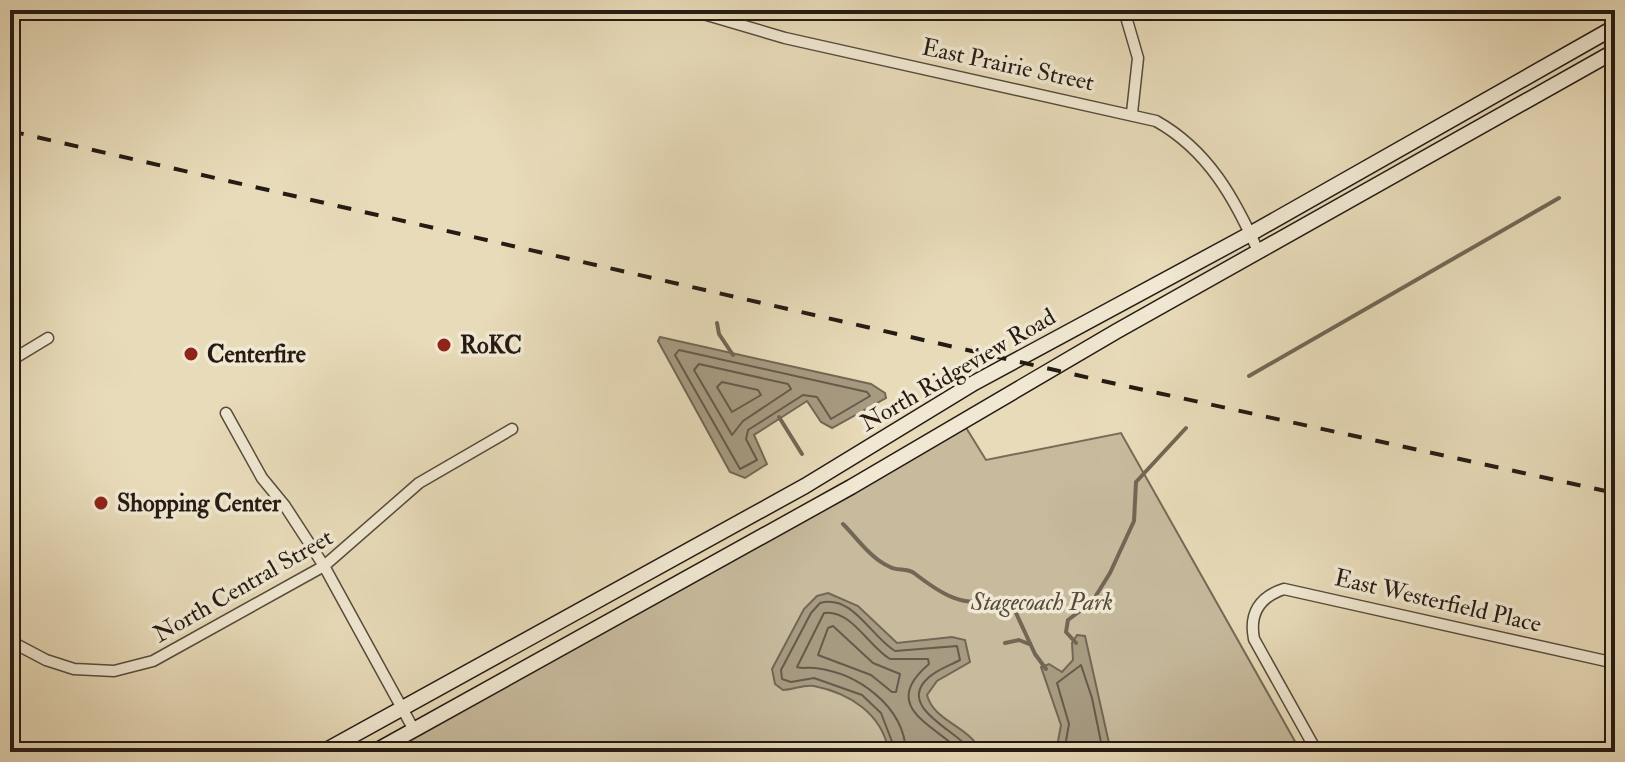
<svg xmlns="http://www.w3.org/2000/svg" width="1625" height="762" font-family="'IM FELL Double Pica',serif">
<rect width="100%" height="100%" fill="#e8dbb9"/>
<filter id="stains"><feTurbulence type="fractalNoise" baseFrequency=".0025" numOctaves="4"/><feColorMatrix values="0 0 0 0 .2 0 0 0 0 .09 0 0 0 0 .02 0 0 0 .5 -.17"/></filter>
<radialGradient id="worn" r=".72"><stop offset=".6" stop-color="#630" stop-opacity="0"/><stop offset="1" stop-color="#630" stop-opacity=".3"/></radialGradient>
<path fill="#c7ba9d" stroke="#766a58" stroke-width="2" d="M965 426 986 460 1121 433 1301 752H388Z"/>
<g fill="#a69a81" stroke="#726755" stroke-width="2">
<path d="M660 337 871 384 885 393 886 398 832 428 821 422 807 401 754 435 767 464 745 478 730 472 658 341Z"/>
<path d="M828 593 858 606 897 643 952 637 965 640 970 662 937 681 927 695C934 722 970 726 981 752H889C882 713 849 693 814 686 804 684 793 690 783 690L775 684 772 669 804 609 817 596Z"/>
<path d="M1077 635 1085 636 1111 752H1056L1061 725 1041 667 1049 664 1062 672 1073 660 1072 643Z"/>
</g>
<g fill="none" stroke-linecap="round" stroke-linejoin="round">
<g stroke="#665a4a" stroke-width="2">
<path d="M679 350 867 392 870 396 831 419 817 397 803 395 748 430 746 439 757 460 740 469 675 355Z"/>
<path d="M699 364 788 384 791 389 743 421 732 435 694 370Z"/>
<path d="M722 382 758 390 761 395 732 412 717 387Z"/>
<path d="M833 626 873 663 900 674 896 692H892L871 675 818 655 828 628Z"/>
<path d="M896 752 881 713 862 695 814 678 791 682 782 679 781 670 811 613 820 603C853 594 871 637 895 651L957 646 960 660C949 666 935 670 926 680 898 709 960 732 972 752"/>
<path d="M906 752C904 706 858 673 815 668 808 667 803 669 797 667L824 613C851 609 869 647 890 659H928L929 664C878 707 935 725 961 752"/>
<path d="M1064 752 1069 724 1057 683 1081 665 1092 698 1103 752"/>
</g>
<g stroke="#726755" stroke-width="4">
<path d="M717 323 719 334 733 355"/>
<path d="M1249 376 1559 198"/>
<path d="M779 417 802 454"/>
<path d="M843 524C857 538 871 559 890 567 897 571 907 568 914 573 941 594 963 609 1000 599L1016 613 1035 654 1046 669"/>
<path d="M1005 643 1019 640 1029 644"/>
<path d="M1076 643 1066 632 1068 620 1092 602 1110 573 1134 521 1136 482 1186 428"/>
</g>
<g stroke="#564b3d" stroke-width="13">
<g id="minor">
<path d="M690 10 785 38 1156 121C1208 150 1235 199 1258 251"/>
<path d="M1124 10 1138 58 1132 113"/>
<path d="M10 361 48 338"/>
<path d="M226 413 262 478 285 506 324 566 414 730"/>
<path d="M10 641 46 660 74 669 114 671 153 661 324 566 419 483 512 429"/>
<path d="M1317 752 1254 639C1249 614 1259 597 1284 589L1615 663"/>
</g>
</g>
<g stroke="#251b14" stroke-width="17">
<g id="secondary">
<path d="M323 752 805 486 974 383 1250 234 1615 27"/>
<path d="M374 752 851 487 1117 331 1615 51"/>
</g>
</g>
<use href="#minor" stroke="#f0e8d2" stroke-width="10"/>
<use href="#secondary" stroke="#f0e8d2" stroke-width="14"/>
<path stroke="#251b14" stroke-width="4" stroke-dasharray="14 14" stroke-linecap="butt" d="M10 131 1094 379 1615 493"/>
</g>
<g fill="#8f2418" stroke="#f0e8d2" stroke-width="3">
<circle cx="444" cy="345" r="8"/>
<circle cx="191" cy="354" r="8"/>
<circle cx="101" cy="503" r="8"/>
</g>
<g text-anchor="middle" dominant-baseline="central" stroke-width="7" stroke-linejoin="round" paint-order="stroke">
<g font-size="24" fill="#251b14" stroke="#f0e8d2">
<text transform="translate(1008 65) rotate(12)">East Prairie Street</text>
<text transform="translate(958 370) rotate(-30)">North Ridgeview Road</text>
<text transform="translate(243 586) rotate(-30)">North Central Street</text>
<text transform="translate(1438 601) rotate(13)">East Westerfield Place</text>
</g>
<g font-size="24" font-weight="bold" fill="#251b14" stroke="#f0e8d2" text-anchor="start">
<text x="460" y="345">RoKC</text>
<text x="207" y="354">Centerfire</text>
<text x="117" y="503">Shopping Center</text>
</g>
<g font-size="24" font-style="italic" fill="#564b3d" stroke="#f0e8d2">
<text x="1042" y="602">Stagecoach Park</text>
</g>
</g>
<rect width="1625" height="762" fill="none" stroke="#e8dbb9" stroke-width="40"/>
<rect x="12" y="12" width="1601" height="738" fill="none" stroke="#251b14" stroke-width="4"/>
<rect x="20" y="20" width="1585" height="722" fill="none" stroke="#251b14" stroke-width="2"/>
<rect width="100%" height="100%" filter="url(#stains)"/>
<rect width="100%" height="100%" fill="url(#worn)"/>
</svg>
